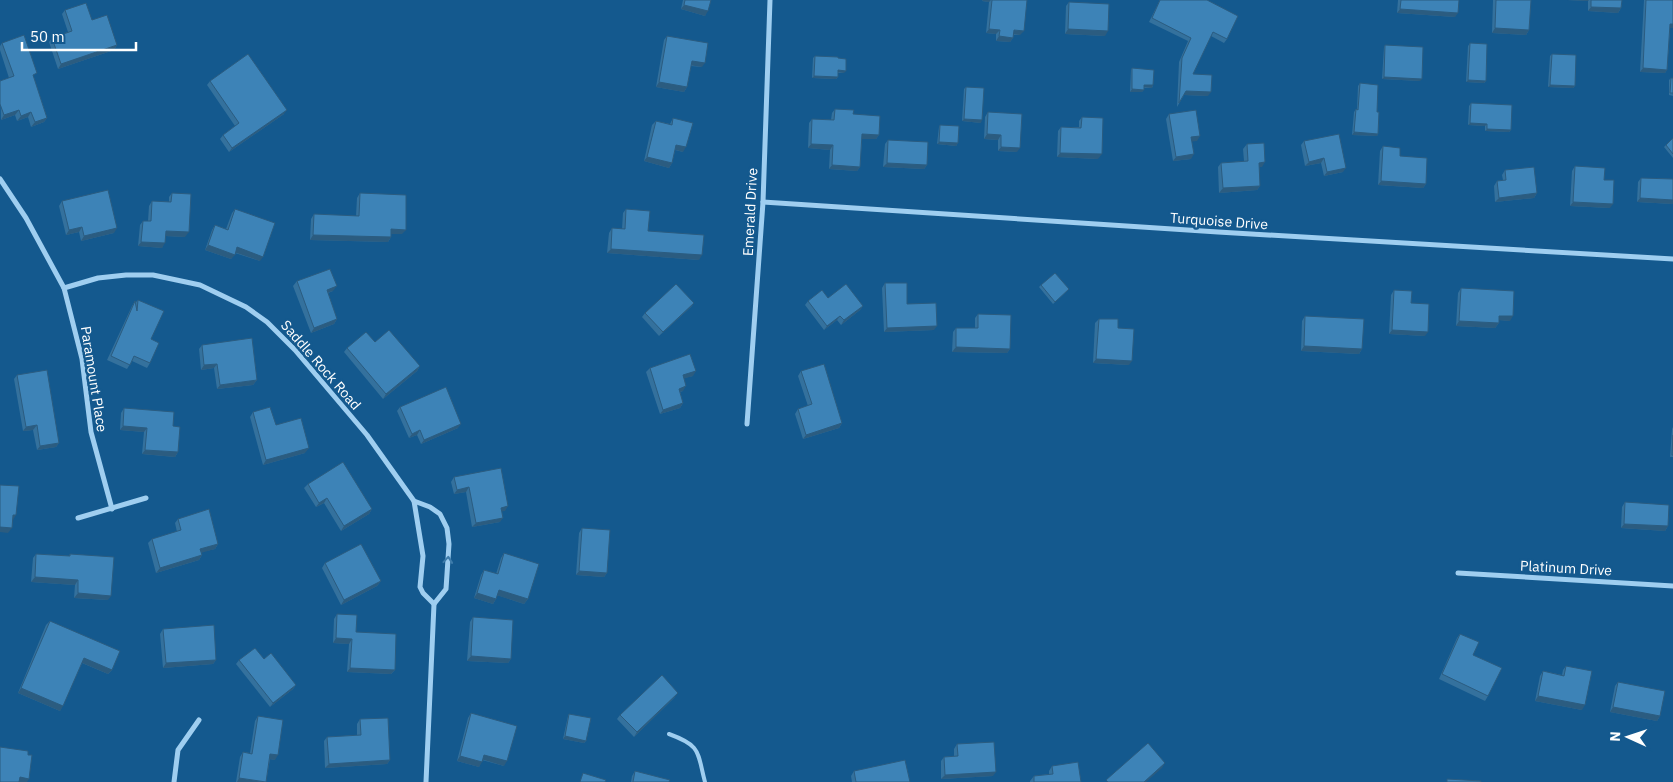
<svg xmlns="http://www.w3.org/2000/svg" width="1673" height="782" font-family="'IBM Plex Sans',sans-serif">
<rect width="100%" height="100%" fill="#14598e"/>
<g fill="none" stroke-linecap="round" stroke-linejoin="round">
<path stroke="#9fcef0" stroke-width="4" d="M669 734C702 746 697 752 705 782"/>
<g stroke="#9fcef0" stroke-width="5">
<path d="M0 179 26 218 64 288 82 359 91 432 112 509"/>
<path d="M763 202 1218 232 1673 259"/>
<path d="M64 288 98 278 126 275H153L200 285 246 307 267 322 295 350 367 435 414 501 423 556 420 587 423 593 434 604"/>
<path d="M747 424 763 202 770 0"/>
<path d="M414 501 430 507 440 514 447 528 449 544 446 589 434 604 426 782"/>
<path d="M78 518 146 498"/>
<path d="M1458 573 1673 586"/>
<path d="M174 782 178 750 199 720"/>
</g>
</g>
<g fill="#34719d">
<path d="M683 0H711L705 16 681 9Z"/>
<path d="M983 0H1027L1020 35H1013V38L1010 42 996 41V34L986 33 989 2 982 1Z"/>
<path d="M1160 0H1207L1227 39 1224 43 1211 36 1193 74 1208 96 1184 95 1177 107 1179 62 1188 41 1149 22Z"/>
<path d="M1398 0H1459L1455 17 1397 13Z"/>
<path d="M1493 0H1531L1529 30 1526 35 1492 33Z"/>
<path d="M1567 0H1622L1621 8 1618 13 1588 11V1Z"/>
<path d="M1644 0H1673V28H1670L1667 70 1665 73 1640 72Z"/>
<path d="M1069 2 1105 36 1065 34 1066 6Z"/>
<path d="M65 10 92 20 117 45 114 50 58 69 49 42 52 38 68 32 62 14Z"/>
<path d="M667 36 702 67 691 66 687 87 684 92 656 87 664 40Z"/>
<path d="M2 43 34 78 47 118 44 122 31 127 28 117 17 121 15 115 1 120 0 81 9 78 0 50V46Z"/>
<path d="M1470 43 1486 81 1484 83 1466 82 1468 46Z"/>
<path d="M1385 45 1420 81 1382 79 1384 47Z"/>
<path d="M1552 54 1575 86 1573 88 1548 87 1550 56Z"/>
<path d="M815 56 838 58 844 73H838V77L836 79 812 78 813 58Z"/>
<path d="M1132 68 1153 85 1152 88H1144L1142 92H1130L1131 70Z"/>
<path d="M1671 78 1673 96 1669 95V80Z"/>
<path d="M210 81 284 114 229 152 220 139 223 135 235 126 207 85Z"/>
<path d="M1360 83 1377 112 1378 134 1377 136 1352 135 1354 112 1356 109H1357L1358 86Z"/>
<path d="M966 87 981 123 962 121 964 89Z"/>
<path d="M1471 103 1511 130 1509 132 1485 131V126L1468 125 1469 106Z"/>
<path d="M835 109 853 114 879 135 876 139H862L860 167 857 171 829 169 830 150 808 148 809 123 812 119 831 120 832 113Z"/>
<path d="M988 112 1017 152 998 151V140L984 139 985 117Z"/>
<path d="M1169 114 1197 141H1192L1191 159 1173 161 1166 119Z"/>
<path d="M1082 117 1098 159 1057 157 1058 131 1061 127H1079V121Z"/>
<path d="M673 118 683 152 675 150 672 163 669 168 644 161 652 125 656 121 670 124Z"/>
<path d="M940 125 958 143 956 146 937 144 939 127Z"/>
<path d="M1673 138V158L1664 147Z"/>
<path d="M888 140 927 165 924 169 883 167 885 144Z"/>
<path d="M1304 141 1343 172 1324 176 1321 163 1305 166 1301 145Z"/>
<path d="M1247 144 1262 167H1259L1260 186 1257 190 1219 193 1218 167 1221 163 1244 161 1243 149Z"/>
<path d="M1383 146 1400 156 1426 184 1423 188 1378 185 1380 151Z"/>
<path d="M1575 166 1604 180 1610 208 1570 206 1572 171Z"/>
<path d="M1505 170 1537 193 1534 198 1495 202 1494 186 1497 181 1503 180 1502 175Z"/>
<path d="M1641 178 1673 179V204L1637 202 1638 182Z"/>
<path d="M172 193 185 237 166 236 162 248 138 246 140 225 143 221H148L149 206 152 201 169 202V197Z"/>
<path d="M360 193 402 234H391V237L388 242 310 240 311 219 314 214 356 216 357 198Z"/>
<path d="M62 201 114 233 81 241 79 232 66 235 59 206Z"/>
<path d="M235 209 260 261 235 253 231 259 205 250 212 230 215 225 226 229 232 213Z"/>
<path d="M626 209 648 231 699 260 607 253 609 233 612 228 622 229 623 213Z"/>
<path d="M297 281 333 291 328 293 337 319 334 324 311 333 293 286Z"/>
<path d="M885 283 907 304 934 330 884 332 882 288Z"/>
<path d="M1041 285 1069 289 1053 304 1039 287Z"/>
<path d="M1461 288 1510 321 1499 320V323L1495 328 1456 326 1458 293Z"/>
<path d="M1394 290 1411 303 1425 336 1389 334 1391 295Z"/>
<path d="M828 298 863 306 860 310 841 325 837 320 824 330 805 305 808 301Z"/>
<path d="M138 300 151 339 150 363 147 368 132 361 127 369 107 360 132 306 135 301V303Z"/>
<path d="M694 303 691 307 659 336 642 317 645 313Z"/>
<path d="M978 314 1010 349 1007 353 952 352 953 332 956 328H975V318Z"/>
<path d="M1305 316 1362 349 1359 354 1301 351 1302 321Z"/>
<path d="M1099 319 1118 328 1129 365 1093 363 1095 323Z"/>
<path d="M375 342 420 366 417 371 383 399 344 352 347 348Z"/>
<path d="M202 345 257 380 253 385 217 389 214 368 201 370 199 349Z"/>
<path d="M650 368 693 376 684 378 683 391 680 392 683 403 680 408 660 414 646 372Z"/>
<path d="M801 371 842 423 839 428 803 439 795 414 798 409 808 406 798 376Z"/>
<path d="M17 375 59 443 56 447 37 450 33 430 23 431 14 379Z"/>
<path d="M400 407 458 428 421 444 417 435 409 438 397 411Z"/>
<path d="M124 408 173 426 178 452 175 457 142 454 144 432 120 430 121 413Z"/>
<path d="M253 412 276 425 305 453 263 465 250 417Z"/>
<path d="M1673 427V457H1670L1672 429Z"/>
<path d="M454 477 505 511H502L500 522 472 527 466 492 454 494 451 482Z"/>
<path d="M308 484 372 509 369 514 341 531 324 503 316 507 304 488Z"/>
<path d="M1625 502 1668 526 1665 531 1621 528 1622 507Z"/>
<path d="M178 519 218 544 215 549 201 552 202 555 199 560 156 573 148 543 152 539 177 532 175 523Z"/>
<path d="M582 528 607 573 604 577 576 575 579 533Z"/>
<path d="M504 553 528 599 524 604 497 595 496 599 493 604 474 598 481 575 484 570 496 574 501 558Z"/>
<path d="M36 554 69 556 70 554 108 600 74 598 75 585 31 582 33 558Z"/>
<path d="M325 563 381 581 377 586 341 605 322 568Z"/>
<path d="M337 614 395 670 391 674 347 672 349 644 333 643 334 619Z"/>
<path d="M473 617 511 659 508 663 467 661 470 622Z"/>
<path d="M50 621 112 670 108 674 82 663 60 711 18 693 46 625Z"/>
<path d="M163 629 216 660 213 664 163 668 160 634Z"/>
<path d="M1460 634 1473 655 1488 696 1485 701 1439 679 1457 638Z"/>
<path d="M264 659 296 685 293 689 270 707 236 664 239 660Z"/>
<path d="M1566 666 1582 710 1535 701 1540 676 1543 671 1562 675 1563 670Z"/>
<path d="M1618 682 1660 716 1657 721 1610 712 1615 686Z"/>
<path d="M675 697 634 737 617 719 620 715Z"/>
<path d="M471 713 504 766 482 760 479 767 457 761 468 718Z"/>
<path d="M569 714 586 741 584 743 563 739 568 716Z"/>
<path d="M258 716 275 760 270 759 266 782H236L240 757 243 752 250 753 255 721Z"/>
<path d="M360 719 390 760 387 764 325 768 324 741 327 737 357 735V724Z"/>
<path d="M957 744 993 776 941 779V761L944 757 954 756V749Z"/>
<path d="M1052 766 1081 782H1030V781L1034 776 1049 774V771Z"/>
<path d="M635 771 669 782H631L632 776Z"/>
<path d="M854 771 910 782H852L851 776Z"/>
</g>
<g fill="#2b5c80">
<path d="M983 0H991L989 2 982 1Z"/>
<path d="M1567 0H1589L1588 1Z"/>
<path d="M684 5 708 11 705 16 681 9Z"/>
<path d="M1591 7 1621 8 1618 13 1588 11Z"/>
<path d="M1400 9 1458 13 1455 17 1397 13Z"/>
<path d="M1670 24H1673V28H1668Z"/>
<path d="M1495 28 1529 30 1526 35 1492 33Z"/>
<path d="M989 29 1000 30 996 34 986 33Z"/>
<path d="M1068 29 1108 31 1105 36 1065 34Z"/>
<path d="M1014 30 1024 31 1020 35 1011 34Z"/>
<path d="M999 36 1013 38 1010 42 996 41Z"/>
<path d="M117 45 114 50 58 69 61 64Z"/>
<path d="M692 61 705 63 702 67 689 65Z"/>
<path d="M1643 68 1667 70 1665 73 1640 72Z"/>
<path d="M838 70 846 71 844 73 837 72Z"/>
<path d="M814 76 838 77 836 79 812 78Z"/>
<path d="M1384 77 1422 79 1420 81 1382 79Z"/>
<path d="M1468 80 1486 81 1484 83 1466 82Z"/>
<path d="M659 82 687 87 684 92 656 87Z"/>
<path d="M1144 85H1153L1152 88 1142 87Z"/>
<path d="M1550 85 1575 86 1573 88 1548 87Z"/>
<path d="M1132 89 1144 90 1142 92H1130Z"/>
<path d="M1186 91 1211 92 1208 96 1183 95Z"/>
<path d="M19 110 15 115 1 120 4 115Z"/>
<path d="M287 110 284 114 229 152 232 148Z"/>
<path d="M31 112 28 117 17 121 21 116Z"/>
<path d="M47 118 44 122 31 127 35 122Z"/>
<path d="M964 119 982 120 981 123 962 121Z"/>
<path d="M1470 123 1487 124 1485 126 1468 125Z"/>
<path d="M1487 129 1511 130 1509 132 1485 131Z"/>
<path d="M1354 132 1378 134 1377 136 1352 135Z"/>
<path d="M862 134 879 135 876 139H859Z"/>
<path d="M987 134 1001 135 998 140 984 139Z"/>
<path d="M1200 136 1197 141 1188 142 1191 137Z"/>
<path d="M939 142 958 143 956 146 937 144Z"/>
<path d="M811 144 833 145 830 150 808 148Z"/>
<path d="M676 145 686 147 683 152 673 149Z"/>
<path d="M1001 147 1020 148 1017 152 998 151Z"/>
<path d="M1060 153 1102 154 1098 159 1057 157Z"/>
<path d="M1194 154 1191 159 1173 161 1176 157Z"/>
<path d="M647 157 672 163 669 168 644 161Z"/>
<path d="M1324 158 1321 163 1305 166 1309 162Z"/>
<path d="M1265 162 1262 167H1256L1259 163Z"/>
<path d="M887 163 927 165 924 169 883 167Z"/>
<path d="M832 165 860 167 857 171 829 169Z"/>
<path d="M1346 168 1343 172 1324 176 1327 172Z"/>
<path d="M1381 181 1426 184 1423 188 1378 185Z"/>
<path d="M1260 186 1257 190 1219 193 1223 188Z"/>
<path d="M1537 193 1534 198 1495 202 1499 198Z"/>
<path d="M1640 198 1673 200V204L1637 202Z"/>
<path d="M1573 202 1613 204 1610 208 1570 206Z"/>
<path d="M82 227 79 232 66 235 69 230Z"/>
<path d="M117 228 114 233 81 241 84 236Z"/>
<path d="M391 229 406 230 402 234H388Z"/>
<path d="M166 231 189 232 185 237 163 236Z"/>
<path d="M313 235 391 237 388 242 310 240Z"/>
<path d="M141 242 165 243 162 248 138 246Z"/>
<path d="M208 245 235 255 231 259 205 250Z"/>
<path d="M237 247 263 257 260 261 234 252Z"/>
<path d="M611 249 702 255 699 260 607 253Z"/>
<path d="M337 286 333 291 323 294 327 290Z"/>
<path d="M694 303 691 307 659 336 663 332Z"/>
<path d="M863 306 860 310 841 325 844 320Z"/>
<path d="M840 316 837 320 824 330 827 326Z"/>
<path d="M1499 316H1513L1510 321 1496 320Z"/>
<path d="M337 319 334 324 311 333 314 328Z"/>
<path d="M1459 321 1499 323 1495 328 1456 326Z"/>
<path d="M937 326 934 330 884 332 887 328Z"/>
<path d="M1392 330 1428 332 1425 336 1389 334Z"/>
<path d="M1304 346 1362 349 1359 354 1301 351Z"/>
<path d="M956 347 1010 349 1007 353 952 352Z"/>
<path d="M1096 359 1132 361 1129 365 1093 363Z"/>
<path d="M217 364 214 368 201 370 204 365Z"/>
<path d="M420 366 417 371 383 399 386 394Z"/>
<path d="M696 371 693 376 679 380 683 375Z"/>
<path d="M257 380 253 385 217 389 220 385Z"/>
<path d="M686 386 683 391 675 393 679 389Z"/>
<path d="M683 403 680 408 660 414 663 410Z"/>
<path d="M842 423 839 428 803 439 806 435Z"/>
<path d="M461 424 458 428 421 444 424 440Z"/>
<path d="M37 425 33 430 23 431 26 427Z"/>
<path d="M123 426 147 428 144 432 120 430Z"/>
<path d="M420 430 417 435 409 438 412 434Z"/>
<path d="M59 443 56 447 37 450 40 446Z"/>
<path d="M309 448 305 453 263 465 266 460Z"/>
<path d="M145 450 178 452 175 457 142 454Z"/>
<path d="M469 487 466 492 454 494 457 490Z"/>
<path d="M327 498 324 503 316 507 319 503Z"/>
<path d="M508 506 505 511 498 512 501 508Z"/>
<path d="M372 509 369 514 341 531 344 526Z"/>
<path d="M13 515H16L13 520 9 519Z"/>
<path d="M503 518 500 522 472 527 476 523Z"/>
<path d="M1624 524 1668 526 1665 531 1621 528Z"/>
<path d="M0 527 12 528 8 533 0 532Z"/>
<path d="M218 544 215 549 197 554 200 549Z"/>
<path d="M202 555 199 560 156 573 160 568Z"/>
<path d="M579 571 607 573 604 577 576 575Z"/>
<path d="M35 577 78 580 75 585 31 582Z"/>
<path d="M381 581 377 586 341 605 344 600Z"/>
<path d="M499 590 528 599 524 604 496 595Z"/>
<path d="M78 593 111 596 108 600 74 598Z"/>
<path d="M477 593 496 599 493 604 474 598Z"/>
<path d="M336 638 352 639 349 644 333 643Z"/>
<path d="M471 656 511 659 508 663 467 661Z"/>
<path d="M84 658 112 670 108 674 80 662Z"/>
<path d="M216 660 213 664 163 668 166 663Z"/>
<path d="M350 668 395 670 391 674 347 672Z"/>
<path d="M296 685 293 689 270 707 273 703Z"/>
<path d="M21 688 63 706 60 711 18 693Z"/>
<path d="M678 693 675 697 634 737 637 732Z"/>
<path d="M1538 696 1585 705 1582 710 1535 701Z"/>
<path d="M1613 707 1660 716 1657 721 1610 712Z"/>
<path d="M565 736 586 741 584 743 563 739Z"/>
<path d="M270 754 278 755 275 760 267 759Z"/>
<path d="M484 755 507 761 504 766 481 759Z"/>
<path d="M460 756 482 762 479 767 457 761Z"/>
<path d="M390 760 387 764 325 768 329 764Z"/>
<path d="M1165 763 1162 768 1146 782H1144Z"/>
<path d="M996 772 993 776 941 779 945 775Z"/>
<path d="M20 777 29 779 27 782H17Z"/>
<path d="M239 778 263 782H237Z"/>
</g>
<g fill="#3d83b7" stroke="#2b5c80">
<path d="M685 0H711L708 11 684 5Z"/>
<path d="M992 0H1027L1024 31 1014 30 1013 38 999 36 1000 30 989 29Z"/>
<path d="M1160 0H1207L1238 16 1227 39 1213 32 1193 74 1212 75 1211 92 1186 91 1179 103 1182 58 1191 38 1152 18Z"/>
<path d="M1401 0H1459L1458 13 1400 9Z"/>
<path d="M1496 0H1531L1529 30 1495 28Z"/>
<path d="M1591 0H1622L1621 8 1591 7Z"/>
<path d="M1646 0H1673V24H1670L1667 70 1643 68Z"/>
<path d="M1069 2 1109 4 1108 31 1068 29Z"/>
<path d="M86 3 92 20 107 15 117 45 61 64 52 38 72 31 65 10Z"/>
<path d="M24 35 37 73 33 75 47 118 35 122 31 112 21 116 19 110 4 115 0 104V81L14 76 2 43Z"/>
<path d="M667 36 708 43 705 63 692 61 687 87 659 82Z"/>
<path d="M1470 43 1487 44 1486 81 1468 80Z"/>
<path d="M1385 45 1423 47 1422 79 1384 77Z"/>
<path d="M248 54 287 110 232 148 223 135 239 123 210 81Z"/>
<path d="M1552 54 1576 55 1575 86 1550 85Z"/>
<path d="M815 56 838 57V58L846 59V71L838 70V77L814 76Z"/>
<path d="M1132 68 1154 70 1153 85H1144V90L1132 89Z"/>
<path d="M1671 78H1673V93H1670Z"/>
<path d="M1360 83 1378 85 1377 112H1379L1378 134 1354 132 1356 109 1358 110Z"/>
<path d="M966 87 984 88 982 120 964 119Z"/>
<path d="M1471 103 1512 105 1511 130 1487 129V124L1470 123Z"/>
<path d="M835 109 854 110 853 114 880 116 879 135 862 134 860 167 832 165 833 145 811 144 812 119 834 120Z"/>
<path d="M1196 110 1200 136 1191 137 1194 154 1176 157 1169 114Z"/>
<path d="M988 112 1022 114 1020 148 1001 147V135L987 134Z"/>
<path d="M1082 117 1103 118 1102 154 1060 153 1061 127 1081 128Z"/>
<path d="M673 118 693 123 686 147 676 145 672 163 647 157 656 121 672 125Z"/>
<path d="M940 125 959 126 958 143 939 142Z"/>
<path d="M1339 134 1346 168 1327 172 1324 158 1309 162 1304 141Z"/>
<path d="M1673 138V154L1666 145Z"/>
<path d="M888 140 928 142 927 165 887 163Z"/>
<path d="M1264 143 1265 162 1259 163 1260 186 1223 188 1221 163 1248 161 1247 144Z"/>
<path d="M1383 146 1400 148V156L1427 158 1426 184 1381 181Z"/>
<path d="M1575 166 1605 168 1604 180H1614L1613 204 1573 202Z"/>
<path d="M1534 167 1537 193 1499 198 1497 181 1506 180 1505 170Z"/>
<path d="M1641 178 1673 179V200L1640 198Z"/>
<path d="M108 190 117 228 84 236 82 227 69 230 62 201Z"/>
<path d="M172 193 191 194 189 232 166 231 165 243 141 242 143 221H151L152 201 171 202Z"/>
<path d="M360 193 406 195V230L391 229V237L313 235 314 214 359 216Z"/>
<path d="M235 209 275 223 263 257 237 247 235 255 208 245 215 225 228 230Z"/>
<path d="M626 209 650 211 648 231 704 235 702 255 611 249 612 228 625 229Z"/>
<path d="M330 269 337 286 327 290 337 319 314 328 297 281Z"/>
<path d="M1055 273 1069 289 1055 302 1041 285Z"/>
<path d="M885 283H907V304L936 303 937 326 887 328Z"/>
<path d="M676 284 694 303 663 332 645 313Z"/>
<path d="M846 284 863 306 844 320 840 316 827 326 808 301 822 290 828 298Z"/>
<path d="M1461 288 1514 291 1513 316H1499V323L1459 321Z"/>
<path d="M1394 290 1412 291 1411 303 1429 304 1428 332 1392 330Z"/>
<path d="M138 300 164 311 151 339 159 343 150 363 134 356 130 365 111 356 135 301 137 311Z"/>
<path d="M978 314 1011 315 1010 349 956 347V328H978Z"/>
<path d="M1305 316 1364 319 1362 349 1304 346Z"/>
<path d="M1099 319H1118V328L1134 329 1132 361 1096 359Z"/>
<path d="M389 330 420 366 386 394 347 348 366 332 375 342Z"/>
<path d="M252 338 257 380 220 385 217 364 204 365 202 345Z"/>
<path d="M690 354 696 371 683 375 686 386 679 389 683 403 663 410 650 368Z"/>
<path d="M824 364 842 423 806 435 798 409 812 404 801 371Z"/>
<path d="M47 370 59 443 40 446 37 425 26 427 17 375Z"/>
<path d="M446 387 461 424 424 440 420 430 412 434 400 407Z"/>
<path d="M270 407 276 425 301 418 309 448 266 460 253 412Z"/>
<path d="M124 408 174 412 173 426 180 427 178 452 145 450 147 428 123 426Z"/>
<path d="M1673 435V455H1672Z"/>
<path d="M343 462 372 509 344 526 327 498 319 503 308 484Z"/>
<path d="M501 468 508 506 501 508 503 518 476 523 469 487 457 490 454 477Z"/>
<path d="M0 485 19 486 16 515H13L12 528 0 527Z"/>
<path d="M1625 502 1669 505 1668 526 1624 524Z"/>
<path d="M209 509 218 544 200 549 202 555 160 568 152 539 181 530 178 519Z"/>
<path d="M582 528 610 530 607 573 579 571Z"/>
<path d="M361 544 381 581 344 600 325 563Z"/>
<path d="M504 553 539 564 528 599 499 590 496 599 477 593 484 570 498 574Z"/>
<path d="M36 554 70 556V554L114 557 111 596 78 593V580L35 577Z"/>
<path d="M337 614 357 615 356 632 396 634 395 670 350 668 352 639 336 638Z"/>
<path d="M473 617 513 620 511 659 471 656Z"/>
<path d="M50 621 120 651 112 670 84 658 63 706 21 688Z"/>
<path d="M214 625 216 660 166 663 163 629Z"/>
<path d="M1460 634 1479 642 1473 655 1502 668 1488 696 1442 674Z"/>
<path d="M255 648 264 659 271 653 296 685 273 703 239 660Z"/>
<path d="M1566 666 1592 671 1585 705 1538 696 1543 671 1564 676Z"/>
<path d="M662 675 678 693 637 732 620 715Z"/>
<path d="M1618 682 1665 691 1660 716 1613 707Z"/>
<path d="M471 713 517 726 507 761 484 755 482 762 460 756Z"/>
<path d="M569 714 591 718 586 741 565 736Z"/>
<path d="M258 716 283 720 278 755 270 754 266 782 239 778 243 752 252 754Z"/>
<path d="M388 718 390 760 329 764 327 737 361 735 360 719Z"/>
<path d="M994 742 996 772 945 775 944 757 958 756 957 744Z"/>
<path d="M1148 743 1165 763 1144 782H1108L1106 780Z"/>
<path d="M0 747 28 751V755H32L29 779 20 777 19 782H0Z"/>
<path d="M905 760 910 782H856L854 771Z"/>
<path d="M1078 762 1081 782H1034V776L1053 774 1052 766Z"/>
<path d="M635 771 670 780 669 782H633Z"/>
<path d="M583 773 606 780 605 782H580Z"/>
<path d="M1447 779 1481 781V782H1447Z"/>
</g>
<defs><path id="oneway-chevron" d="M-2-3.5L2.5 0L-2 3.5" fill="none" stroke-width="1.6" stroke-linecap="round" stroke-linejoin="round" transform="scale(1.25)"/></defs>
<use stroke="#3e7cab" href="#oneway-chevron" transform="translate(448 560) rotate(-85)"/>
<g text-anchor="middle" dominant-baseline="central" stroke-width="5" stroke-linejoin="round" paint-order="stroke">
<g font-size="14" fill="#fff" stroke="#14598e">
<text transform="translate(750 212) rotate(-87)">Emerald Drive</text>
<text transform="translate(1219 221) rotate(4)">Turquoise Drive</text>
<text transform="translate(321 365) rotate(49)">Saddle Rock Road</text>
<text transform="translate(94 379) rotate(81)">Paramount Place</text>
<text transform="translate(1566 568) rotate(3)">Platinum Drive</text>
</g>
</g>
<g transform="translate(1628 737) rotate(273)" stroke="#14598e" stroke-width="4" paint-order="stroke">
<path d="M0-4L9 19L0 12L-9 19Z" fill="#ffffff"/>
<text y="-8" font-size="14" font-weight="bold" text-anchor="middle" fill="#ffffff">N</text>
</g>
<path d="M22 42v8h114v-8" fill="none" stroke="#ffffff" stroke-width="2.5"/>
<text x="30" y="42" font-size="15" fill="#ffffff" stroke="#14598e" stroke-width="4" paint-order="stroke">50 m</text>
</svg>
